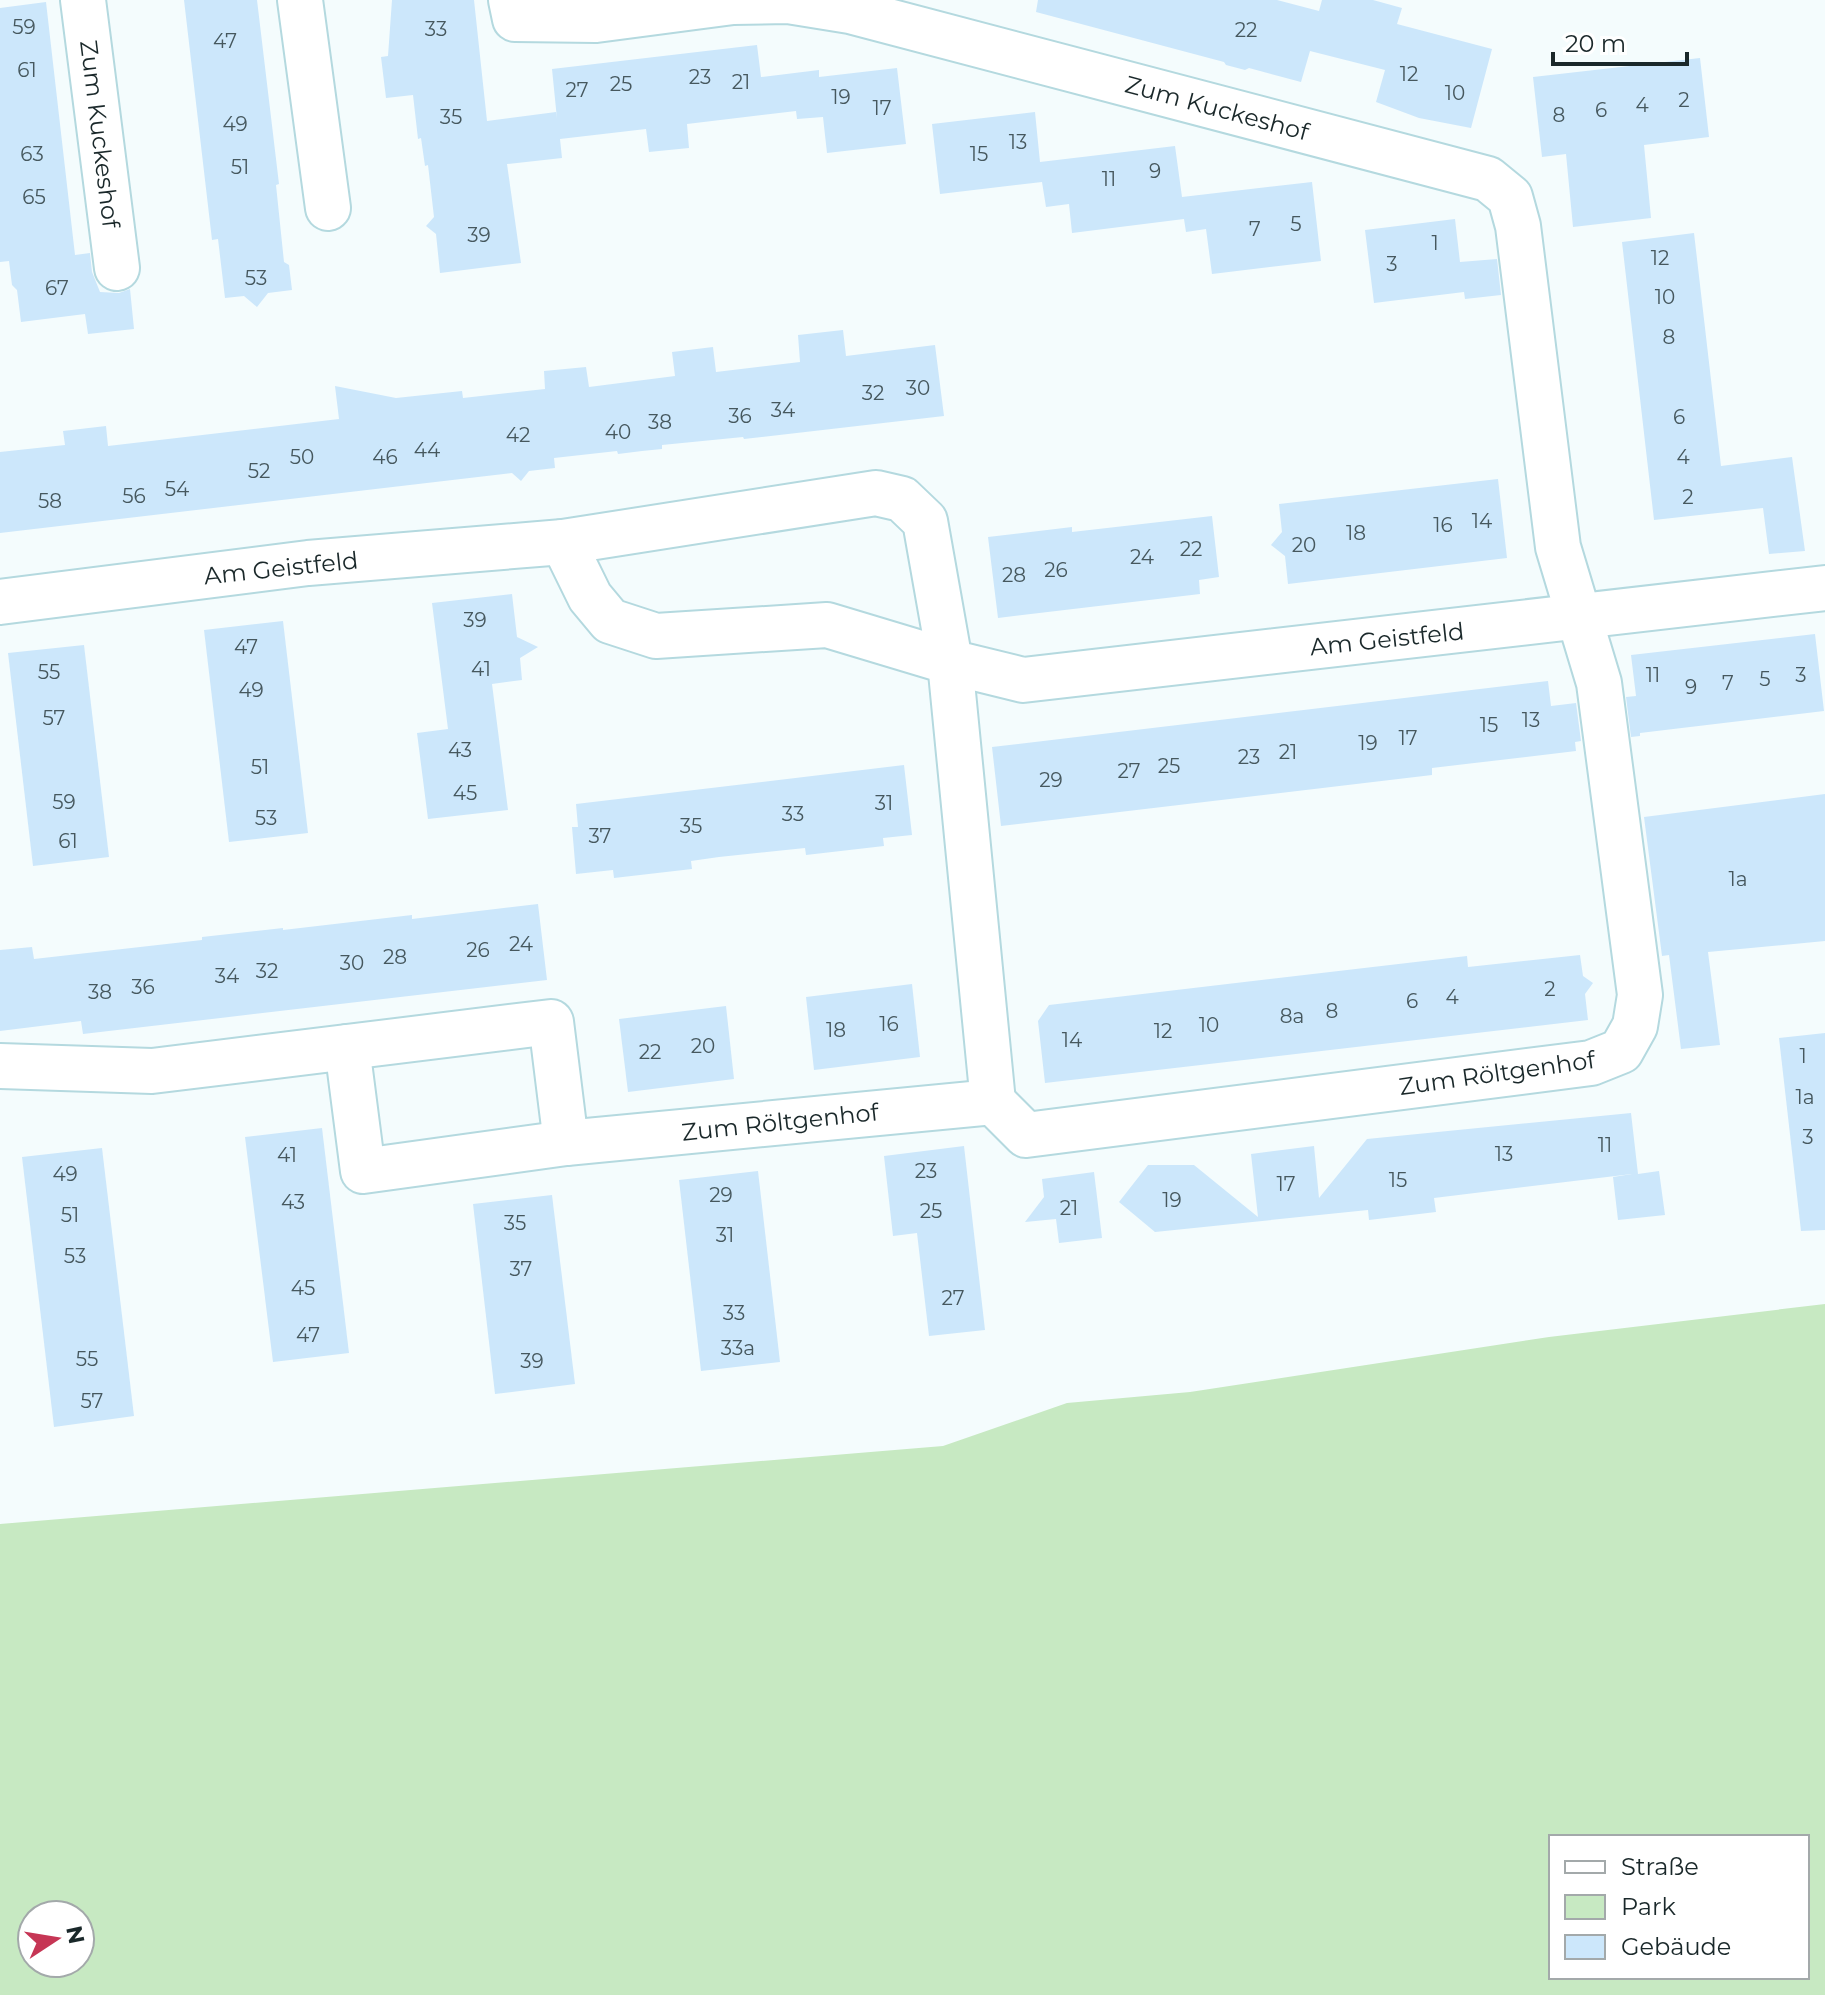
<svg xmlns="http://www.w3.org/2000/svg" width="1825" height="1995" font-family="Montserrat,sans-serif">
<rect width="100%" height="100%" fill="#f4fcfd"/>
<path fill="#c7e9c2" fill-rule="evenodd" d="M1825 1304V1995H0V1524L943 1446 1067 1403 1190 1392 1549 1337ZM1807 1837V1977H1551V1837ZM80 1915V1963H32V1915Z"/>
<g fill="#cce7fb">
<path d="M184 0H257L279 184 276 185 284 262 289 265 292 290 268 293 257 307 244 296 225 298 218 239 212 240Z"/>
<path d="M392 0H474L487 121 556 112 557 119 552 69 757 45 761 77 819 70V77L897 68 906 144 827 153 823 117 797 119 796 111 687 124 689 148 649 152 646 129 560 139 562 158 507 164 521 263 440 273 436 234 426 226 434 217 428 165 425 166 421 138 418 139 413 95 386 98 381 57 388 56Z"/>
<path d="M1038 0H1277L1319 11 1322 0H1373L1402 8 1397 24 1492 49 1471 128 1419 118 1376 102 1385 70 1310 51 1301 82 1249 68 1245 70 1226 65 1224 62 1036 12Z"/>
<path d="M46 2 75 255 90 253 92 272 100 292 119 293 130 289 134 329 88 334 85 314 21 322 17 290 12 285 9 261 0 262V8Z"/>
<path d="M1700 58 1709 137 1644 145 1651 218 1573 227 1566 154 1542 157 1533 77Z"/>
<path d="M1035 112 1040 162 1175 146 1182 197 1312 182 1321 261 1212 274 1206 229 1186 232 1184 219 1072 233 1069 204 1046 207 1042 182 940 194 932 124Z"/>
<path d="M1455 219 1460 262 1497 259 1501 295 1465 299 1464 292 1374 303 1365 230Z"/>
<path d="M1694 233 1721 466 1792 457 1805 551 1769 554 1763 508 1654 520 1622 242Z"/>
<path d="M843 330 846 356 935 345 944 416 744 439 743 437 662 445V449L642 451 618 454 617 451 554 458 555 468 529 471 521 481 512 473 0 533V452L65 445 63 431 106 426 108 446 339 419 335 386 396 398 462 391 463 398 545 389 544 371 586 367 589 387 675 376 672 352 713 347 716 372 800 362 798 335Z"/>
<path d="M1498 479 1507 558 1288 584 1285 556 1271 545 1282 532 1279 504Z"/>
<path d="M1212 516 1219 577 1199 580 1200 594 998 618 988 537 1072 527V532Z"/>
<path d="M512 594 517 637 538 647 520 658 522 680 492 684 508 810 428 819 417 733 448 729 432 603Z"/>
<path d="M283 621 308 833 229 842 204 630Z"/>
<path d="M1815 634 1824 711 1640 733V736L1631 737 1626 697 1636 696 1631 655Z"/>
<path d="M84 645 109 857 33 866 8 653Z"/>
<path d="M1548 681 1551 706 1576 703 1581 741 1575 742 1576 751 1432 768V775L1001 826 992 747Z"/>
<path d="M904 765 912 835 883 838 884 846 806 855 805 848 719 857 691 861 692 869 614 878 613 870 576 874 572 827H578L576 804Z"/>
<path d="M1825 794V941L1708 952 1720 1045 1681 1049 1669 955 1662 956 1644 817Z"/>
<path d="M538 904 547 980 83 1034 81 1021 0 1031V950L32 947 34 959 202 940V937L283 928V930L412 915V919Z"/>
<path d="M1580 955 1583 976 1593 983 1585 994 1588 1020 1045 1083 1038 1021 1049 1005 1467 956 1468 967Z"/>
<path d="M912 984 920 1057 814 1070 806 997Z"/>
<path d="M726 1006 734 1079 628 1092 619 1019Z"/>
<path d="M1825 1033V1230L1801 1231 1779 1038Z"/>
<path d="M1631 1113 1638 1174 1659 1171 1665 1215 1618 1220 1613 1177 1632 1174 1434 1198 1436 1212 1369 1220 1368 1210 1155 1232 1119 1202 1148 1165H1194L1258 1217 1251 1154 1314 1146 1319 1198 1367 1139Z"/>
<path d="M322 1128 349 1353 273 1362 245 1137Z"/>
<path d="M964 1146 985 1330 929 1336 917 1233 893 1236 884 1156Z"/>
<path d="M102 1148 134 1416 54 1427 22 1157Z"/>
<path d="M758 1171 780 1362 701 1371 679 1180Z"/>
<path d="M1094 1172 1102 1238 1059 1243 1056 1219 1025 1222 1044 1197 1042 1179Z"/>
<path d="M552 1195 575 1384 495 1394 473 1204Z"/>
</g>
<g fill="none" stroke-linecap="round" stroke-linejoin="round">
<g stroke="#b4d9df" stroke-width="48">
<g id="minor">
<path d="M83 0 117 268"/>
<path d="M300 0 328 208"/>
<path d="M563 542 590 597 610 621 656 636 827 625 950 662 993 1102"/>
<path d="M0 602 308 563 563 542 876 493 902 499 925 521 950 662 1023 680 1825 588"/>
<path d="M347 1047 363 1171 566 1143"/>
<path d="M0 1066 152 1071 551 1022 566 1143 993 1102 1026 1135 1591 1063 1621 1051 1635 1026 1640 995 1599 683 1558 547 1518 226 1510 197 1488 179 850 11 788 1 733 2 596 20 515 19 511 0"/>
</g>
</g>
<use href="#minor" stroke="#fff" stroke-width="44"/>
</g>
<g text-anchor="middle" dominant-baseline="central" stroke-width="7" stroke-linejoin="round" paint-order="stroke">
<g font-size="20" fill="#46585e">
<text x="24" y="27">59</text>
<text x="436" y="29">33</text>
<text x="1246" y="30">22</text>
<text x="225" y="41">47</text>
<text x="27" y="70">61</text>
<text x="1409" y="74">12</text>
<text x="700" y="77">23</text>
<text x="741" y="82">21</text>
<text x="621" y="84">25</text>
<text x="577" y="90">27</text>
<text x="1455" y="93">10</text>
<text x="841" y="97">19</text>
<text x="1684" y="100">2</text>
<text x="1642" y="105">4</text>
<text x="882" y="108">17</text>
<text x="1601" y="110">6</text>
<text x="1559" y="115">8</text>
<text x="451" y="117">35</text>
<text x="235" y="124">49</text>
<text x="1018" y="142">13</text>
<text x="32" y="154">63</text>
<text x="979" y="154">15</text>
<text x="240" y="167">51</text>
<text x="1155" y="171">9</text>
<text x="1109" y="179">11</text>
<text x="34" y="197">65</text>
<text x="1296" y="224">5</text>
<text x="1255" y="229">7</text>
<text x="479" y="235">39</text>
<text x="1435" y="243">1</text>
<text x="1660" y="258">12</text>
<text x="1392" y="264">3</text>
<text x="256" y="278">53</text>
<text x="57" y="288">67</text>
<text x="1665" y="297">10</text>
<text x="1669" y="337">8</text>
<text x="918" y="388">30</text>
<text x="873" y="393">32</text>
<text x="783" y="410">34</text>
<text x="740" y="416">36</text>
<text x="1679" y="417">6</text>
<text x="660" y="422">38</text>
<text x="618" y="432">40</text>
<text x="518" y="435">42</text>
<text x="427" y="450">44</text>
<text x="302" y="457">50</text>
<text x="385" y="457">46</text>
<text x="1683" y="457">4</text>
<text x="259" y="471">52</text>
<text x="177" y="489">54</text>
<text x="134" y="496">56</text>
<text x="1688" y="497">2</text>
<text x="50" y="501">58</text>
<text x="1482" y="521">14</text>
<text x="1443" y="525">16</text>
<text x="1356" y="533">18</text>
<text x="1304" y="545">20</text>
<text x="1191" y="549">22</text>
<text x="1142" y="557">24</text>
<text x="1056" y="570">26</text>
<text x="1014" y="575">28</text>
<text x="475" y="620">39</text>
<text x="246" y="647">47</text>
<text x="481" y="669">41</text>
<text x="49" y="672">55</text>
<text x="1653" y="675">11</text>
<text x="1801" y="675">3</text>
<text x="1765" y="679">5</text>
<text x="1728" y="683">7</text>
<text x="1691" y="687">9</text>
<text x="251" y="690">49</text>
<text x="54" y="718">57</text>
<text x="1531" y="720">13</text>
<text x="1489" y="725">15</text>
<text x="1408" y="738">17</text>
<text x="1368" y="743">19</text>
<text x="460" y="750">43</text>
<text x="1288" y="752">21</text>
<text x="1249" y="757">23</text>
<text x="1169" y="766">25</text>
<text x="260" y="767">51</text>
<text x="1129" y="771">27</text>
<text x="1051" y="780">29</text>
<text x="465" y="793">45</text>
<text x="64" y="802">59</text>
<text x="884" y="803">31</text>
<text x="793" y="814">33</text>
<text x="266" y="818">53</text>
<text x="691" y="826">35</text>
<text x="600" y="836">37</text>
<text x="68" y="841">61</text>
<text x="1738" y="879">1a</text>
<text x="521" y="944">24</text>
<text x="478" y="950">26</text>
<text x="395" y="957">28</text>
<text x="352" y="963">30</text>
<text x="267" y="971">32</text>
<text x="227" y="976">34</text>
<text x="143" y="987">36</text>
<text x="1550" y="989">2</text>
<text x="100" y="992">38</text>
<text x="1452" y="997">4</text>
<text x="1412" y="1001">6</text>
<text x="1332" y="1011">8</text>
<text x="1292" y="1016">8a</text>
<text x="889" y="1024">16</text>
<text x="1209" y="1025">10</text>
<text x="836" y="1030">18</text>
<text x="1163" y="1031">12</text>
<text x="1072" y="1040">14</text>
<text x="703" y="1046">20</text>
<text x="650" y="1052">22</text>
<text x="1803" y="1056">1</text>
<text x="1805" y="1097">1a</text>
<text x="1808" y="1137">3</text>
<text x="1605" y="1145">11</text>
<text x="1504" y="1154">13</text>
<text x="287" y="1155">41</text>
<text x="926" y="1171">23</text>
<text x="65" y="1174">49</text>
<text x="1398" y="1180">15</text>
<text x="1286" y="1184">17</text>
<text x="721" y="1195">29</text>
<text x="1172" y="1200">19</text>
<text x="293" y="1202">43</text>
<text x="1069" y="1208">21</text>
<text x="931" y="1211">25</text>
<text x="70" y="1215">51</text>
<text x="515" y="1223">35</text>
<text x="725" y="1235">31</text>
<text x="75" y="1256">53</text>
<text x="521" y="1269">37</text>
<text x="303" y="1288">45</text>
<text x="953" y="1298">27</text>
<text x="734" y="1313">33</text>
<text x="308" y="1335">47</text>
<text x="738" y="1348">33a</text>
<text x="87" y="1359">55</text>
<text x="532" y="1361">39</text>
<text x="92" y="1401">57</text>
</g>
<g font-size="24" fill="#1a282a" stroke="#fff">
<text transform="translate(1217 108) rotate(15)">Zum Kuckeshof</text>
<text transform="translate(100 134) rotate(83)">Zum Kuckeshof</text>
<text transform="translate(281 568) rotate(-6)">Am Geistfeld</text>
<text transform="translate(1387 639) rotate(-6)">Am Geistfeld</text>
<text transform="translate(1497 1073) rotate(-8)">Zum Röltgenhof</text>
<text transform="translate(780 1122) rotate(-6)">Zum Röltgenhof</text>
</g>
</g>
<rect x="1549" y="1835" width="260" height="144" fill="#ffffff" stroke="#a3a9aa" stroke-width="2"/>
<rect x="1565" y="1861" width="40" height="12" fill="#ffffff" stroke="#a3a9aa" stroke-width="2"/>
<text x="1621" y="1875" font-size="24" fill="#1a282a">Straße</text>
<rect x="1565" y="1895" width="40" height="24" fill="#c7e9c2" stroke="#a3a9aa" stroke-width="2"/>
<text x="1621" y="1915" font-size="24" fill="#1a282a">Park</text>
<rect x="1565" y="1935" width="40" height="24" fill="#cce7fb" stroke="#a3a9aa" stroke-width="2"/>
<text x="1621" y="1955" font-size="24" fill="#1a282a">Gebäude</text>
<g transform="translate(56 1939) rotate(78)"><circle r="38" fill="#ffffff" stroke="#a3a9aa" stroke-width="2"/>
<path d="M0-6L14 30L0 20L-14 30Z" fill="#c63655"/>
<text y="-12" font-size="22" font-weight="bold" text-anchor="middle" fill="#1a282a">N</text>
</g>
<path d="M1553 52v12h134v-12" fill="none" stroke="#1a282a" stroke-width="4"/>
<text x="1565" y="52" font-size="24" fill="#1a282a" stroke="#ffffff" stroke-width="6" paint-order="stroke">20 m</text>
</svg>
